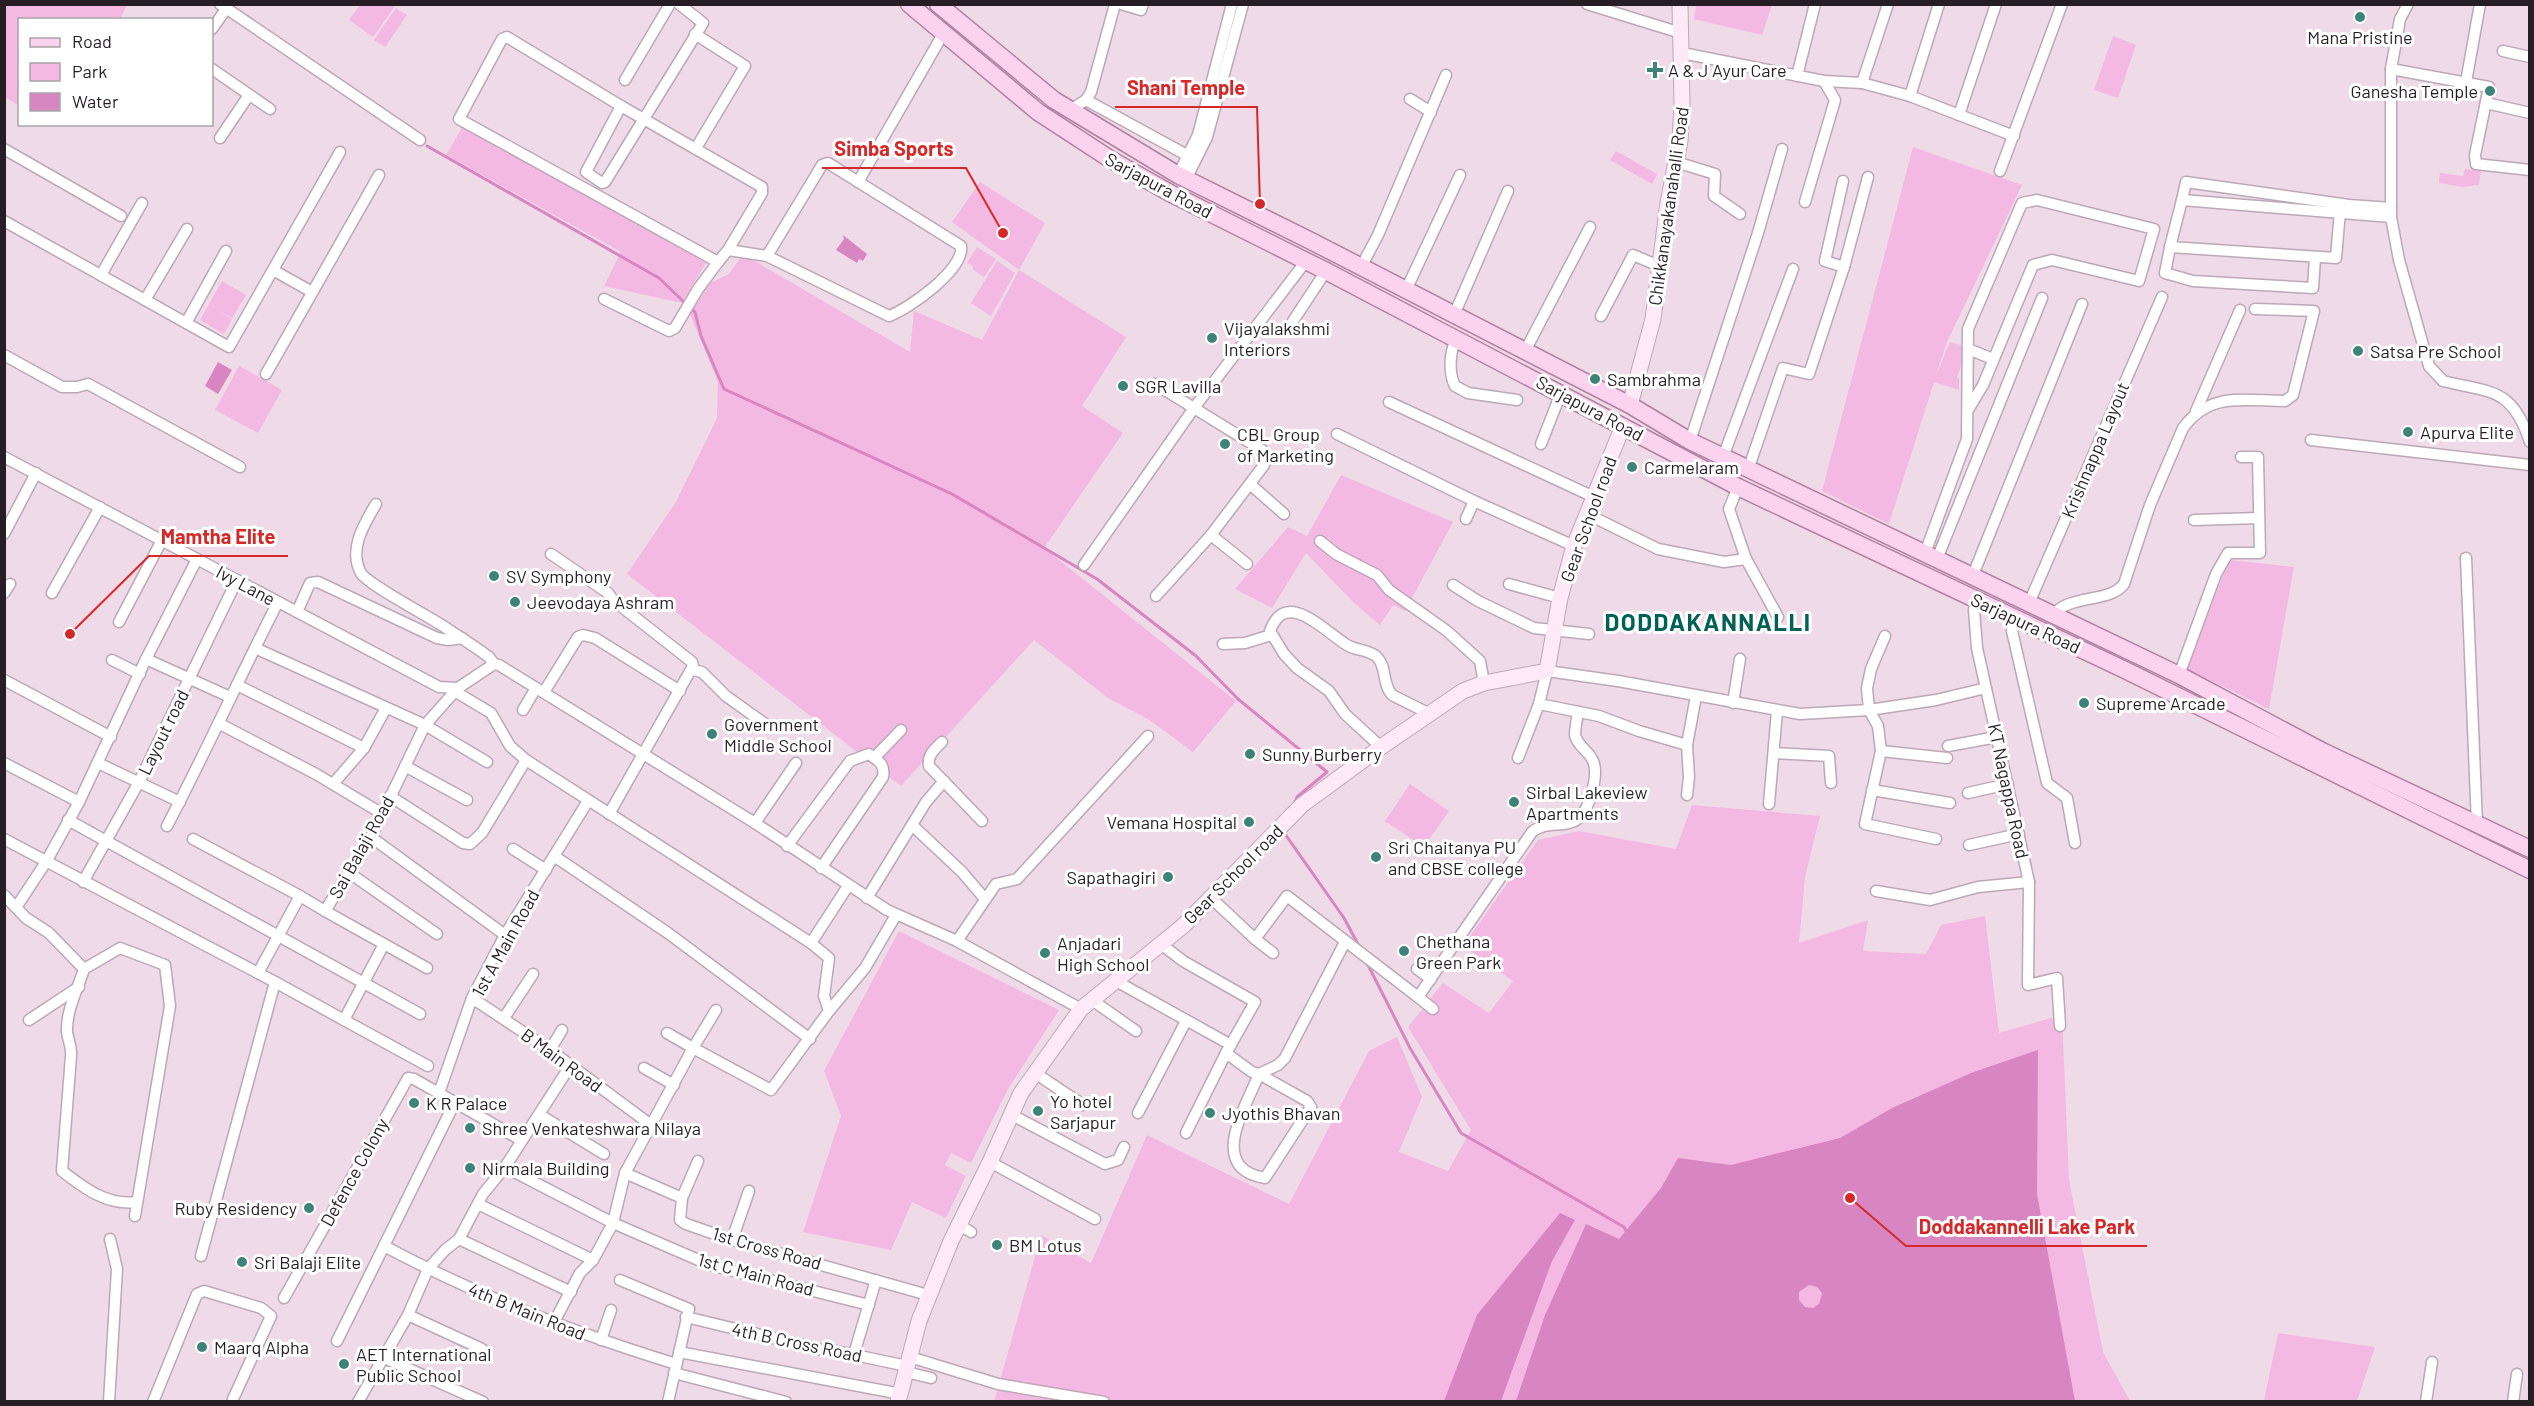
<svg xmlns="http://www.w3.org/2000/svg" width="2534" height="1406" font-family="Barlow,sans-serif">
<rect width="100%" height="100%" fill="#efdae8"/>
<g fill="#f3b9e2">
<path d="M5 4H127V5L120 19 20 20 19 106 5 97Z"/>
<path d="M392 4 395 6 373 37 349 20 360 5Z"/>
<path d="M1696 5V4L1772 5 1762 35 1694 19Z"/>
<path d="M396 8 407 15 385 47 374 40Z"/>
<path d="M2113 36 2136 45 2118 98 2094 90Z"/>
<path d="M463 126 706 263 682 303 604 286 621 252 446 155Z"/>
<path d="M1913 147 2022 185 1947 342 1935 378 1950 342 1967 347 1957 378 1959 379V390L1934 382 1889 524 1822 491Z"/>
<path d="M1616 151 1657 174 1652 184 1610 160Z"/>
<path d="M2465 169 2481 171 2479 185 2462 187 2439 183 2440 173 2463 176Z"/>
<path d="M980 182 1045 223 1019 270 1126 337 1082 406 1123 433 1044 548 1236 701 1193 752 1148 719 1108 698 1034 640 901 786 627 574 676 502 717 418 718 382 690 314 710 283 729 274 743 254 910 352 914 311 982 340 1019 270 952 222Z"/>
<path d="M977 247 996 259 984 277 972 269 973 266 967 263Z"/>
<path d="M997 261 1015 273 991 316 971 303Z"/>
<path d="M222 281 246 295 232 318 218 311 232 319 224 334 200 320Z"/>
<path d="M239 366 282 390 258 433 215 410Z"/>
<path d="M1341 475 1453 522 1405 611 1393 605 1380 625 1354 603 1306 553 1272 608 1235 589 1288 527 1307 536Z"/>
<path d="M2229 560 2294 567 2269 709 2187 669Z"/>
<path d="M1410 784 1449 811 1424 847 1385 821Z"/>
<path d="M1692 805 1820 816 1805 877 1799 943 1868 920 1863 951 1926 954 1941 925 1985 916 1999 1033 2062 1015 2069 1180 2103 1352 2130 1401 994 1402 1041 1235 1091 1263 1147 1135 1289 1204 1369 1051 1397 1037 1422 1097 1399 1152 1448 1171 1471 1130 1408 1027 1443 983 1489 1013 1513 981 1463 946 1538 840 1579 831 1676 849Z"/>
<path d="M899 931 1059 1010 1008 1089 971 1163 951 1153 945 1165 966 1176 946 1218 912 1202 891 1250 803 1232 841 1116 824 1071Z"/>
<path d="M2278 1333 2375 1347 2357 1401H2264Z"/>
</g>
<g fill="#d886c1" fill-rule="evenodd">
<path d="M843 235 867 254 863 261 859 259 857 263 836 250 844 239Z"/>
<path d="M218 362 232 370 218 394 205 386Z"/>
<path d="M2038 1050 2037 1194 2075 1401H1516L1545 1315 1586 1224 1619 1239 1661 1188 1678 1158 1731 1165 1840 1138 1892 1108 1971 1073ZM1809 1285 1817 1287 1822 1293 1819 1304 1813 1308 1805 1307 1799 1300V1292Z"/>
<path d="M1560 1213 1575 1220 1552 1261 1501 1401H1444L1477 1315Z"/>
</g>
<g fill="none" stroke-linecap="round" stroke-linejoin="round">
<g stroke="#d886c1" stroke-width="3">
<path d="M427 146 659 278 686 304"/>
<path d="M691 309 695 312 701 336 724 389 952 494 1097 579 1196 656 1238 699 1327 772 1297 797 1295 802"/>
<path d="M1286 831 1285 834 1344 918 1359 946"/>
<path d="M1367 963 1410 1048 1461 1133 1624 1227 1627 1233"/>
</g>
<g stroke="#bca8b6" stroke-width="13">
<g id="street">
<path d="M220 4 420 140"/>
<path d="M1121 4 1141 10 1143 4"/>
<path d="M1587 4 1681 33"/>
<path d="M2408 4 2400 19 2391 69V217L2399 260 2429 366 2443 381C2491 393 2512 387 2530 442"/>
<path d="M212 29 226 9"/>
<path d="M695 34 745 66 696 148"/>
<path d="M2503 51 2530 57"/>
<path d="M1682 53 1824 81 1862 83 1910 96 2014 136"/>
<path d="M212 69 270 109"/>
<path d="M2391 69 2489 87 2475 155 2476 164 2530 170"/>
<path d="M1797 76 1815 4"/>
<path d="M625 80 670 4"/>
<path d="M2466 82 2480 4"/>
<path d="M1862 83 1888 4"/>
<path d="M1910 96 1939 4"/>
<path d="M1410 99 1431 112"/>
<path d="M1086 100 1194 159"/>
<path d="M2486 103 2530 113"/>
<path d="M621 106 586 172 602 183 605 182 703 23 679 4"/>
<path d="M1070 110 1086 100 1091 92 1115 4"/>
<path d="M1959 115 1996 4"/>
<path d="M220 138 249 95"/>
<path d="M4 149 121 216"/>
<path d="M1676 162 1715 174 1714 196 1740 214"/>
<path d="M2000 171 2062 4"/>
<path d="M1178 175 1198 135 1232 4"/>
<path d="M1186 179 1207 137 1243 4"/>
<path d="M1843 181 1825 261 1844 267"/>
<path d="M858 182 943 34"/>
<path d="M2182 200 2186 182 2349 205 2391 208"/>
<path d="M1805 202 1835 100 1824 81"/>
<path d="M2340 211 2336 258 2170 247 2182 200 2391 217"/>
<path d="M4 221 229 347 340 152"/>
<path d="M2170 247 2165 273 2193 281 2313 288 2315 258"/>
<path d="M728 250 762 193V187L621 106 507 37 502 39 459 119 718 262 728 250 767 256 889 316C909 309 965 269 961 246L828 163 822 165 767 256"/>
<path d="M1361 267 1378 235 1446 75"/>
<path d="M273 270 312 292"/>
<path d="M101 275 142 203"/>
<path d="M1406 290 1460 175"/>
<path d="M604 299 669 331 675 328 698 289 718 262"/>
<path d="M145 300 187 229"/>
<path d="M1454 315 1508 191"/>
<path d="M1601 316 1633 255 1659 266"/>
<path d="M1293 321 1326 271"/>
<path d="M186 323 226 251"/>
<path d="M1456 339C1450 352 1448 372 1455 386L1468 393 1517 400"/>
<path d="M1968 349 1993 359"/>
<path d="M1524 353 1590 227"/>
<path d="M4 355 62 387H77L88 384 240 467"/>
<path d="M266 374 379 175"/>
<path d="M1389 402 1594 497"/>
<path d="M2196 411 2240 310"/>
<path d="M1337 434 1474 501 1574 546"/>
<path d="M2311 440 2530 465"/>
<path d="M1690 441 1758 233 1782 149"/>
<path d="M1541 444 1561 393"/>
<path d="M4 457 439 687 458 688"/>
<path d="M1723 457 1793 269"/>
<path d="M1748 470 1783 368 1809 374 1844 267 1868 177"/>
<path d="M1251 485 1284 514"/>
<path d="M1738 487 1729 509 1746 559 1778 617"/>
<path d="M376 504C364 524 348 550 361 573 367 584 428 616 443 626 458 636 474 646 489 657L494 664 499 665 755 823 887 910 957 941 1081 1009"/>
<path d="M1587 514 1658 549 1724 562 1746 559"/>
<path d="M1466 519 1474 501"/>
<path d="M2194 520 2259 518"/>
<path d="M4 534 36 473"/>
<path d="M1211 535 1247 564"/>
<path d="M1320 541 1336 554 1377 575 1389 590 1447 631 1480 661 1484 683"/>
<path d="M1925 553 1967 439 1968 329 2022 203 2037 200 2154 229 2139 281 2052 260 2033 265 1983 385 1968 410"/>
<path d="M551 554 608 593 613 600 692 662 693 666 609 814"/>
<path d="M2466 558 2477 824"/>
<path d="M1937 559 2042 298"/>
<path d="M1084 565 1194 408 1155 384"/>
<path d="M1973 575 2082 304"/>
<path d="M1509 584 1560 598"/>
<path d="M1453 585 1478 601 1534 628 1589 634"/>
<path d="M4 593 10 584"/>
<path d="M52 593 100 507"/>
<path d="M1156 596 1211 535 1264 465 1266 454 1262 450 1194 408 1306 261"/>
<path d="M1977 600 1974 610 1977 648 2029 882 2028 985 2057 978 2060 1026"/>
<path d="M2029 603 2162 297"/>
<path d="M297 612 310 583 318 582 437 638 448 640 462 638"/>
<path d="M2054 614C2071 594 2110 603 2124 584L2150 505 2183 428C2210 391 2244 401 2285 401L2293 395 2314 311 2255 309"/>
<path d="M2018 619 2012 631 2047 783 2067 798 2075 843"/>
<path d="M119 622 162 540"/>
<path d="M1885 636 1871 669 1867 688 1869 710 1878 726 1881 751 1865 824 1936 839"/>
<path d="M1223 644 1245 643 1271 635"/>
<path d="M255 648 425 725 487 762"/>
<path d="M146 659 230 697"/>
<path d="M112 660 140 674"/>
<path d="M693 670 702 672 726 696 768 726"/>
<path d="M2179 675 2216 574 2228 553H2260L2258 457H2241"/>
<path d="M4 680 111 737"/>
<path d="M237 685 364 748"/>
<path d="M456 692 491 713 510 746 526 760 811 943 829 958 824 996 829 1011 771 1090 693 1048 625 1173 613 1223 593 1260 580 1273 553 1324"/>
<path d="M544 692 578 637 583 635 595 638 680 691"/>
<path d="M1733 703 1740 659"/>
<path d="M523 710 536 688"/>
<path d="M220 724 316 774 381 813"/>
<path d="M942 742C935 749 927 755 929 766L982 821"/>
<path d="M1687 745 1696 696"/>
<path d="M1948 746 1997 737"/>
<path d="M1381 747 1345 714 1329 691 1297 668 1284 654 1270 631C1286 587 1325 632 1347 645 1356 651 1369 649 1377 657 1387 667 1382 684 1392 695L1430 714"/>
<path d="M1881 751 1947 758"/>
<path d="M1774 753 1829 756 1831 783"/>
<path d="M874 758 901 730"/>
<path d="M1518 758 1539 704"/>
<path d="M4 763 79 802"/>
<path d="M98 763 180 802"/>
<path d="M405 766 467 800"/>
<path d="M333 784 364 748 386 708"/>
<path d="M1872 790 1950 803"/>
<path d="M1968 793 2008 784"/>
<path d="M1687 795 1689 777 1687 745 1639 731 1599 716 1539 704 1547 671 1618 681 1800 714 1869 710 1936 700 1986 688"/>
<path d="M390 796 463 843 470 844 482 833 526 760"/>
<path d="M1769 804 1777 711"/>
<path d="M68 820 420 1014"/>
<path d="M755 823 796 763"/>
<path d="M912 825 962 872 985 899"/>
<path d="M167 826C206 752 240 676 278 602"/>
<path d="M371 837 505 935"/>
<path d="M4 839 275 982"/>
<path d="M193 839 300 896 325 911"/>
<path d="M1969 845 2019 834"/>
<path d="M787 846 850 761 869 754C879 761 885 764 883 777L821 868"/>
<path d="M513 849 546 870"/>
<path d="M554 856 668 933 810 1039"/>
<path d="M348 872 437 934"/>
<path d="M83 882 139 782 237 580"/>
<path d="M1876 891 1930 900 1978 887 2029 882"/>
<path d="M4 895 26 918 49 933 84 969 120 948 165 965 170 1006 135 1216"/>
<path d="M1210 897 1255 939 1287 896 1418 997 1532 832C1546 820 1566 829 1579 818 1590 808 1599 774 1593 761 1589 751 1577 746 1575 735 1575 728 1577 719 1578 712"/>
<path d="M867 898 926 802 944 781"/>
<path d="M17 906 46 862 79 802 146 659 197 559"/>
<path d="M1255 939 1273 953"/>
<path d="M957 941 996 884 1017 879 1148 736"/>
<path d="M811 943 848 886"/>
<path d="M384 944 427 968"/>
<path d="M1161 944 1183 961 1255 1002 1226 1053 1186 1133"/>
<path d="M84 969C78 988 66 1011 67 1032 68 1040 72 1047 71 1056L62 1171C84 1188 107 1206 137 1202"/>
<path d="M1417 969 1431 979"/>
<path d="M258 973 300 896"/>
<path d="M1116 981 1231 1045"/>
<path d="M1418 997 1433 1009"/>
<path d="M472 998 550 1050 651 1125"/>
<path d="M1092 1000 1136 1031"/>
<path d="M829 1011 865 968 896 915"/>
<path d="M504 1018 533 974"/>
<path d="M29 1020 79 987"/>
<path d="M344 1020 428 1066"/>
<path d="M667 1033 693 1048 716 1010"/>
<path d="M550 1050 562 1030"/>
<path d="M1226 1053 1252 1072 1259 1074 1307 1101 1311 1107 1265 1178C1206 1168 1246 1107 1259 1074"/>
<path d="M644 1068 674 1085"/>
<path d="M1035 1073 1083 1105"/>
<path d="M1259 1074 1278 1065 1285 1058 1345 942"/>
<path d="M439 1093 472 998 505 935 588 801"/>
<path d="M1138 1113 1186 1021"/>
<path d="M540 1115 604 1154"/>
<path d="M1012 1115 1105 1164 1118 1160 1124 1147"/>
<path d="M990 1162 1095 1219"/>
<path d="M505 1167 613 1223 710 1265 869 1305"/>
<path d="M625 1173 682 1198 680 1220 686 1224 732 1240 928 1295"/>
<path d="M682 1198 698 1161"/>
<path d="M478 1204 593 1260"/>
<path d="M959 1225 971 1232"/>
<path d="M459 1239 571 1292"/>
<path d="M732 1240 749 1191"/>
<path d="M384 1246C480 1297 573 1332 676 1364"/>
<path d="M201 1256 275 982 344 1020 384 944 325 911 371 837 425 725 458 688 494 664"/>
<path d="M620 1280 689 1309 668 1402"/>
<path d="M284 1298 408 1078 414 1079 521 1140"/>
<path d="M408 1315 482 1349"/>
<path d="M686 1317 823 1350 836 1351 907 1366"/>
<path d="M601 1340 611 1310"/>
<path d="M337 1341 455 1102"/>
<path d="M679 1352 901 1394"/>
<path d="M854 1354 876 1280"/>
<path d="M382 1357 483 1402"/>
<path d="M910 1357 998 1384 1104 1402"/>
<path d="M906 1372 931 1378"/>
<path d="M674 1373 786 1402"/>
<path d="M109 1402 117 1269 110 1239"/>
<path d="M153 1402 197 1294 204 1291 261 1308 271 1316 233 1399"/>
<path d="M358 1402 408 1315 428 1269 445 1250 459 1239 483 1194 505 1167 570 1066"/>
<path d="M2426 1402 2432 1362"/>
<path d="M2513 1402 2517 1374"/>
</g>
</g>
<g stroke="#bca8b6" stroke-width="17">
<g id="secondary">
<path d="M1630 405 1653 319 1668 203 1680 141 1682 103 1680 4"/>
<path d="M898 1402 919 1321 951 1241 990 1162 1021 1093 1081 1009 1183 926 1302 805 1381 747 1463 691 1484 683 1547 671 1560 598 1574 546 1623 426"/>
</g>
</g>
<g stroke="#b081a1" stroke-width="19">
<g id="primary">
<path d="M909 4 1038 112 1110 159 1170 193 1326 271 1738 487 2125 670 2530 870"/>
<path d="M938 4 1054 100 1178 175 1311 241 1630 405 1690 441 2179 675 2322 751 2530 849"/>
</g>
</g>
<use href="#street" stroke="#fff" stroke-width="10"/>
<use href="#secondary" stroke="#fee9f7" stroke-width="15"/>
<use href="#primary" stroke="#fcd3ef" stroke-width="16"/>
</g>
<g fill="#3e8378" stroke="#fff" stroke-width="2">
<circle cx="2360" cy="17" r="6"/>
<path d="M1652 61h6v6h6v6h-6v6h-6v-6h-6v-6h6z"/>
<circle cx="2490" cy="91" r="6"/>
<circle cx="1212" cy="338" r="6"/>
<circle cx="2358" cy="351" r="6"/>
<circle cx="1595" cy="379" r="6"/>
<circle cx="1123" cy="386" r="6"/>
<circle cx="2408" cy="432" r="6"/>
<circle cx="1225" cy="444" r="6"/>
<circle cx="1632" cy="467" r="6"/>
<circle cx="494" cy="576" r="6"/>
<circle cx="515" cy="602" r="6"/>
<circle cx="2084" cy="703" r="6"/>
<circle cx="712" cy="734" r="6"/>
<circle cx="1250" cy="754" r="6"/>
<circle cx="1514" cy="802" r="6"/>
<circle cx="1249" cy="822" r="6"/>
<circle cx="1376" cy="857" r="6"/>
<circle cx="1168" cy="877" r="6"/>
<circle cx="1404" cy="951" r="6"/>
<circle cx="1045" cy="953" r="6"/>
<circle cx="414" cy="1103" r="6"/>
<circle cx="1038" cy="1111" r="6"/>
<circle cx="1210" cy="1113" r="6"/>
<circle cx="470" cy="1128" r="6"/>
<circle cx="470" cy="1168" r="6"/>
<circle cx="309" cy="1208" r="6"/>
<circle cx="997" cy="1245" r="6"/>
<circle cx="242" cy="1262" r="6"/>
<circle cx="202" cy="1347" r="6"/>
<circle cx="344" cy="1364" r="6"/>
</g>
<g text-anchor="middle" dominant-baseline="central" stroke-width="6" stroke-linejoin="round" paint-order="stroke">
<g font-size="18" fill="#261e24" stroke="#fff" text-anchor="start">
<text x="2360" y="37" text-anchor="middle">Mana Pristine</text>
<text x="1668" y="70">A &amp; J Ayur Care</text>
<text x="2478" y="91" text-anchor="end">Ganesha Temple</text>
<text x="1224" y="328">Vijayalakshmi<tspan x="1224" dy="21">Interiors</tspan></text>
<text x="2370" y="351">Satsa Pre School</text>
<text x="1607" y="379">Sambrahma</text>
<text x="1135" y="386">SGR Lavilla</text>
<text x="2420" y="432">Apurva Elite</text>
<text x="1237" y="434">CBL Group<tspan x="1237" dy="21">of Marketing</tspan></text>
<text x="1644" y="467">Carmelaram</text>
<text x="506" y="576">SV Symphony</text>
<text x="527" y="602">Jeevodaya Ashram</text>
<text x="2096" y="703">Supreme Arcade</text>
<text x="724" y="724">Government<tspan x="724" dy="21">Middle School</tspan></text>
<text x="1262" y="754">Sunny Burberry</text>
<text x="1526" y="792">Sirbal Lakeview<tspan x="1526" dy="21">Apartments</tspan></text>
<text x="1237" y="822" text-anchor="end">Vemana Hospital</text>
<text x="1388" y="847">Sri Chaitanya PU<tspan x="1388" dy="21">and CBSE college</tspan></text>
<text x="1156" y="877" text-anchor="end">Sapathagiri</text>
<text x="1416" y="941">Chethana<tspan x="1416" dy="21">Green Park</tspan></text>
<text x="1057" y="943">Anjadari<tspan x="1057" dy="21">High School</tspan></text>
<text x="1050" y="1101">Yo hotel<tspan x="1050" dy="21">Sarjapur</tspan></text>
<text x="426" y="1103">K R Palace</text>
<text x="1222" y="1113">Jyothis Bhavan</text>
<text x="482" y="1128">Shree Venkateshwara Nilaya</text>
<text x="482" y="1168">Nirmala Building</text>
<text x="297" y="1208" text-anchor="end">Ruby Residency</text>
<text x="1009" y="1245">BM Lotus</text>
<text x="254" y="1262">Sri Balaji Elite</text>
<text x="214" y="1347">Maarq Alpha</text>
<text x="356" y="1354">AET International<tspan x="356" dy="21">Public School</tspan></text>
</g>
<g font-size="18" fill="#261e24" stroke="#fff">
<text transform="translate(1159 185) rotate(28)">Sarjapura Road</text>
<text transform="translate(1668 206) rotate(-82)">Chikkanayakanahalli Road</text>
<text transform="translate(1590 408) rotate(28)">Sarjapura Road</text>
<text transform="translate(2095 450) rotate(-67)">Krishnappa Layout</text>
<text transform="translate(1588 519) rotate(-70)">Gear School road</text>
<text transform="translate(246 585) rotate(28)">Ivy Lane</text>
<text transform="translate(2026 623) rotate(25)">Sarjapura Road</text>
<text transform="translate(163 732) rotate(-64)">Layout road</text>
<text transform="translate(2009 791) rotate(78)">KT Nagappa Road</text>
<text transform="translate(361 847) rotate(-61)">Sai Balaji Road</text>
<text transform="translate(1233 874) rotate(-45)">Gear School road</text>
<text transform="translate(505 943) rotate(-61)">1st A Main Road</text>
<text transform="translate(562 1060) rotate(36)">B Main Road</text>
<text transform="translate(354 1172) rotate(-61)">Defence Colony</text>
<text transform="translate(767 1248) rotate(16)">1st Cross Road</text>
<text transform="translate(756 1274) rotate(15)">1st C Main Road</text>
<text transform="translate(527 1311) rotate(22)">4th B Main Road</text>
<text transform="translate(797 1342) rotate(12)">4th B Cross Road</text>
</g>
<g font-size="24" font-weight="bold" letter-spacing="1.5" fill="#006156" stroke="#fff">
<text x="1708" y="621">DODDAKANNALLI</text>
</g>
</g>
<path fill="none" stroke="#d62828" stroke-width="2" d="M1260 204L1257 107H1115M1003 233L966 168H822M70 634L149 556H288M1850 1198L1906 1246H2147"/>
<g fill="#d62828" stroke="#fff" stroke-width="2">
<circle cx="1260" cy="204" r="6"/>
<circle cx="1003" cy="233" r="6"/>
<circle cx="70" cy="634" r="6"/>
<circle cx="1850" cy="1198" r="6"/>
</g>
<g font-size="20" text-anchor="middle" font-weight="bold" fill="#d62828" stroke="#fff" stroke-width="6" stroke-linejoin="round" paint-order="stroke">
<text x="1186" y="95">Shani Temple</text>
<text x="894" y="156">Simba Sports</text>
<text x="218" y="544">Mamtha Elite</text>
<text x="2027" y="1234">Doddakannelli Lake Park</text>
</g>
<rect width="2534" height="1406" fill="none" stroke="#261e24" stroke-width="12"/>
<rect x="18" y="18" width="195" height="108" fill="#ffffff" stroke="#a8a5a7" stroke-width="1.5"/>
<rect x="30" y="38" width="30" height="9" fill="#fcd3ef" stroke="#a8a5a7" stroke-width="1.5"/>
<text x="72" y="48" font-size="18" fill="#261e24">Road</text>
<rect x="30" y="63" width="30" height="18" fill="#f3b9e2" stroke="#a8a5a7" stroke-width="1.5"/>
<text x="72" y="78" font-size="18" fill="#261e24">Park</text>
<rect x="30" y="93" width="30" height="18" fill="#d886c1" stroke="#a8a5a7" stroke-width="1.5"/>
<text x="72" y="108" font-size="18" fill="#261e24">Water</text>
</svg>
